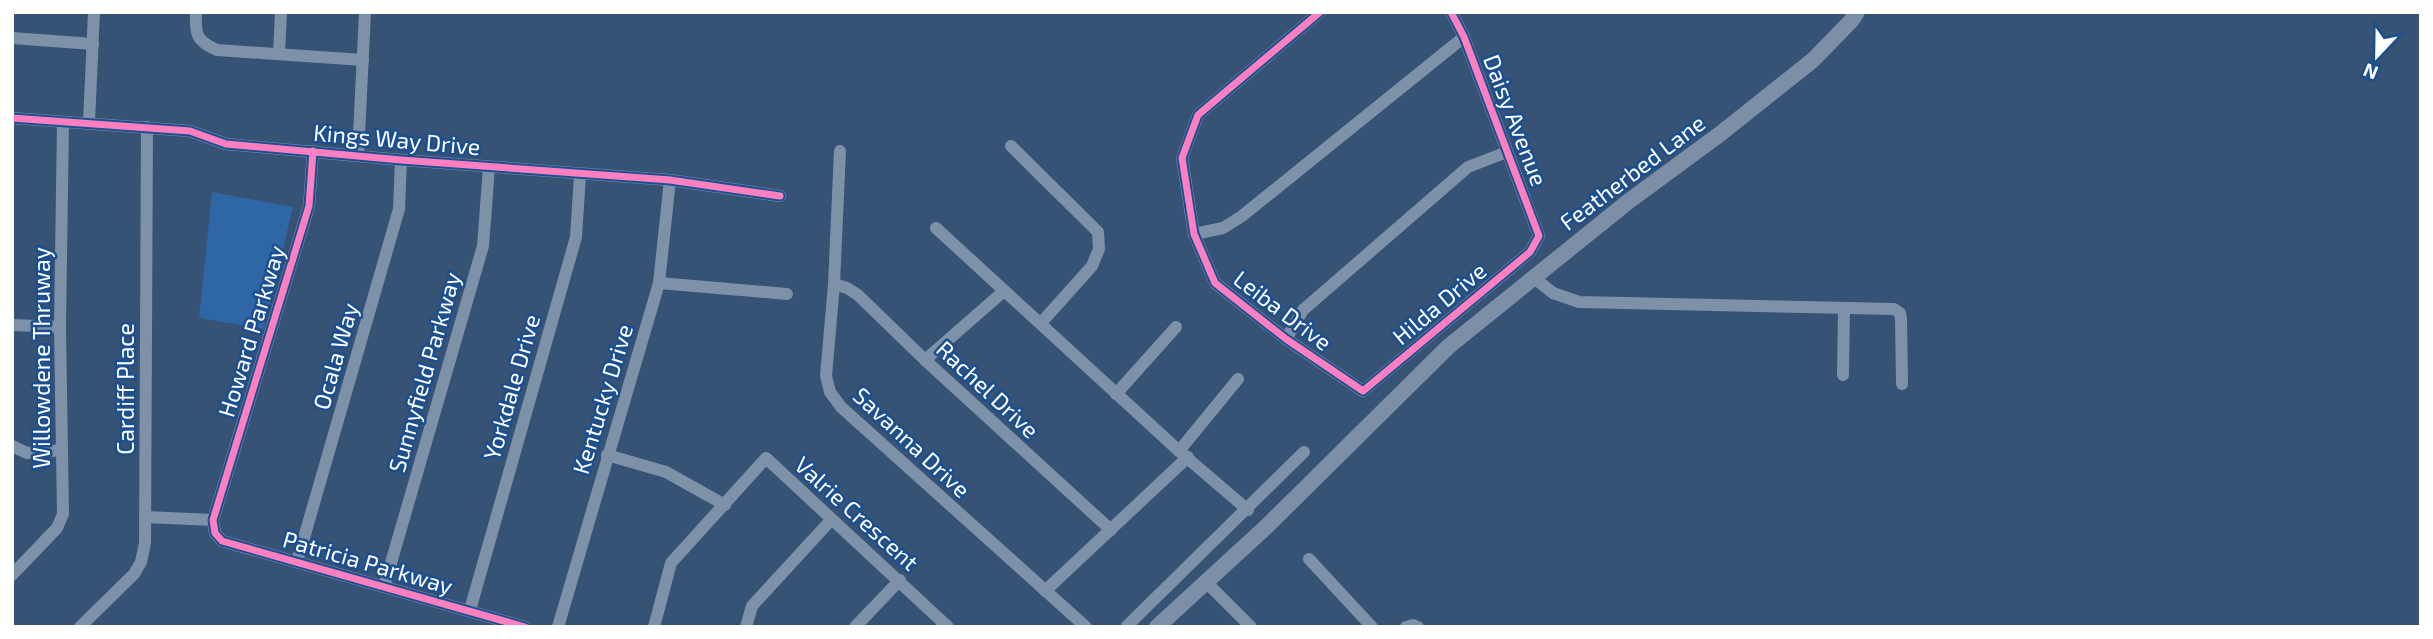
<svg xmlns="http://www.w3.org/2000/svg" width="2433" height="639" font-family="'Exo 2',sans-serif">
<rect width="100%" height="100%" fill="#365274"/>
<path fill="#2f66a5" d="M212 192 293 207 264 329 199 318Z"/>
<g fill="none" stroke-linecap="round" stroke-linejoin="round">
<g stroke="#7d92a8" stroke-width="12">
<path d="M196 12C195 34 196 41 217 50L363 60"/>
<path d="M1320 12 1198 115 1182 158 1194 234 1215 283 1286 339 1363 391 1530 252 1539 236 1464 37 1451 12"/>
<path d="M12 38 93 44"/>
<path d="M279 53 281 12"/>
<path d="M12 118 190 131 226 144 401 160 670 180 780 196"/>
<path d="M89 122 94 12"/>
<path d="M1011 146 1098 232 1099 249 1092 266 1041 323"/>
<path d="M313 151 309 206 213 520 215 533 222 541 525 627"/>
<path d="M840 151 834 284 826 376 830 392 841 407 1086 627"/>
<path d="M358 155 365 12"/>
<path d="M936 228 1179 451 1248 510"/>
<path d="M1194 234 1223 228 1242 216 1464 37"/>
<path d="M1533 277 1553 293 1579 302 1894 309 1900 313 1901 318 1902 384"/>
<path d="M659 283 787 294"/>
<path d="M834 284 847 288 858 295 925 360 1111 530"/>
<path d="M12 325 60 327"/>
<path d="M1286 339 1303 310 1468 167 1507 152"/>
<path d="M925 360 1004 291"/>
<path d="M1843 375 1844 308"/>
<path d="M1116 394 1176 327"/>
<path d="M12 446 27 453 62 450"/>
<path d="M1179 451 1238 379"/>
<path d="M607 455 666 472 725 505"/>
<path d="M145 517 213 520"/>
<path d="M1309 559 1372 627"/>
<path d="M297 562 399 209 401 160"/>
<path d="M12 575 57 528 63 514 60 327 63 122"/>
<path d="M1206 582 1251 627"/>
<path d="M384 587 483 246 489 167"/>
<path d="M1045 591 1188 457"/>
<path d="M470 610 576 237 580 174"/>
<path d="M1127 626 1304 452"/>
<path d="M80 627 134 574 141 562 145 543 147 127"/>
<path d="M558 627 659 283 670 180"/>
<path d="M654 627 671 563 766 458 948 627"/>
<path d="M746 627 752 606 831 520"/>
<path d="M855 627 900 580"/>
<path d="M1406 627 1413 625 1418 627"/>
</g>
<path stroke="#7d8ea7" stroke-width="16" d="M1157 627 1266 527 1449 346 1629 201 1720 134 1813 60 1851 21 1857 12"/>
<g stroke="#1b4f8f" stroke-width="11">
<g id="cycleway">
<path d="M1320 12 1198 115 1182 158 1194 234 1215 283 1286 339 1363 391 1530 252 1539 236 1464 37 1451 12"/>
<path d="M12 118 190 131 226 144 401 160 670 180 780 196"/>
<path d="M313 151 309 206 213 520 215 533 222 541 525 627"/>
</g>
</g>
<use href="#cycleway" stroke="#ff80c0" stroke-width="7"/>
</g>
<g text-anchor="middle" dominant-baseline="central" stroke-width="5" stroke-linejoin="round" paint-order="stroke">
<g font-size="23" fill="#fff" stroke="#1b4f8f">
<text transform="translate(1516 120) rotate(69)">Daisy Avenue</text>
<text transform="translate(397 139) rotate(5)">Kings Way Drive</text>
<text transform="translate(1632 172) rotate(-37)">Featherbed Lane</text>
<text transform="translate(1439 303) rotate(-40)">Hilda Drive</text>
<text transform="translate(1283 310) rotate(37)">Leiba Drive</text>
<text transform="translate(251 331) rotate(-73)">Howard Parkway</text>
<text transform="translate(335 356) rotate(-74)">Ocala Way</text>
<text transform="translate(41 358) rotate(-90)">Willowdene Thruway</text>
<text transform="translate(424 372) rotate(-74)">Sunnyfield Parkway</text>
<text transform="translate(511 387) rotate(-74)">Yorkdale Drive</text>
<text transform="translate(125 389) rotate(-90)">Cardiff Place</text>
<text transform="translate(988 389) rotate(43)">Rachel Drive</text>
<text transform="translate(602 399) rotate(-73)">Kentucky Drive</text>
<text transform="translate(912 442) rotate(43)">Savanna Drive</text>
<text transform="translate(857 513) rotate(42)">Valrie Crescent</text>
<text transform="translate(368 562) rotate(16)">Patricia Parkway</text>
</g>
</g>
<rect width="2433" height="639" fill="none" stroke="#ffffff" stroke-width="28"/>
<g transform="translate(2377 56) rotate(202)" stroke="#1b4f8f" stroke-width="5" paint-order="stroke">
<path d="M0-5L12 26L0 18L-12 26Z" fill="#ffffff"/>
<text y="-10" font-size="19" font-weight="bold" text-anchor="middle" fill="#ffffff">N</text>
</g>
</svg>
